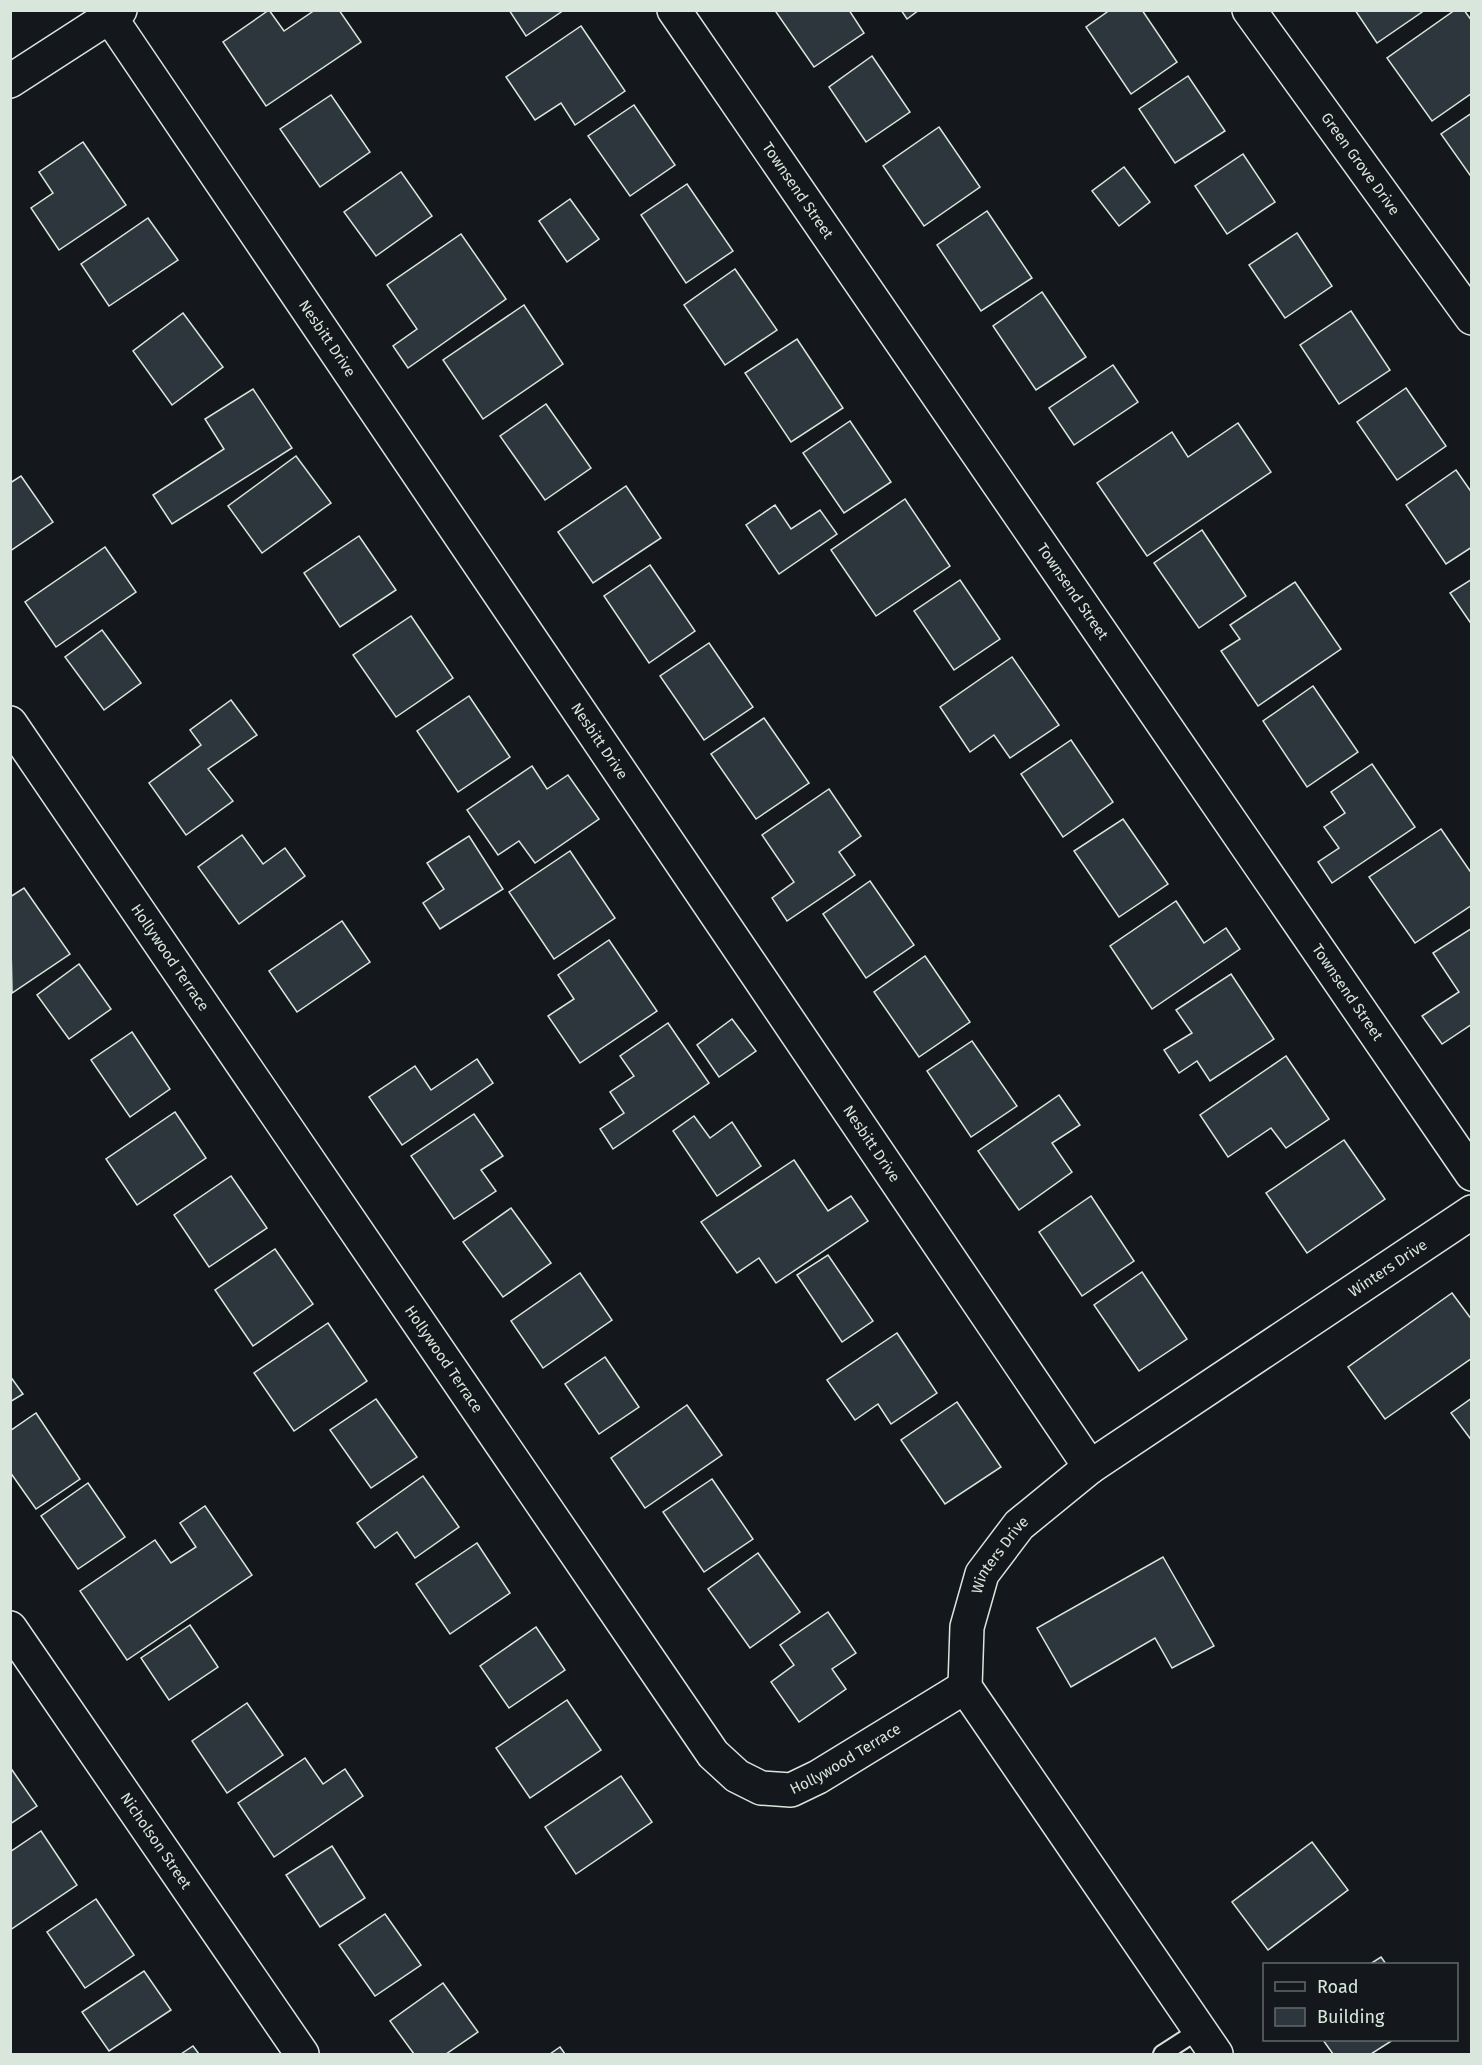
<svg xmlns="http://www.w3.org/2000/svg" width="1482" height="2065" font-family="'Fira Sans',sans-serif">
<rect width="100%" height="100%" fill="#14181c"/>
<g fill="#2c363c" stroke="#d8e6dc" stroke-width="1.5">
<path d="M269 10 284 31 315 10H339L361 42 266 106 223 42Z"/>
<path d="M509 10H564L526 36Z"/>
<path d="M779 10H849L864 33 814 67 776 12Z"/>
<path d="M901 10H919L907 19Z"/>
<path d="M1110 10H1142L1177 62 1131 94 1086 27Z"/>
<path d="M1355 10H1425L1377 43Z"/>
<path d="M1455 10H1464L1472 21V93L1432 121 1387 58Z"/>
<path d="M581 26 625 91 575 125 561 103 535 120 506 77Z"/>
<path d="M872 56 910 112 866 142 829 87Z"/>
<path d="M1188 76 1225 131 1175 163 1139 109Z"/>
<path d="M331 95 370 152 320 187 280 129Z"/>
<path d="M634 105 675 165 630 196 588 136Z"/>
<path d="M1472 113V178L1441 134Z"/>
<path d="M939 127 980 187 924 226 883 166Z"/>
<path d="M83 142 126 205 59 250 31 208 53 193 39 172Z"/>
<path d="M1243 154 1275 202 1227 234 1195 186Z"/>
<path d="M1124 167 1150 202 1119 226 1092 191Z"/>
<path d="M401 172 432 216 376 256 344 212Z"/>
<path d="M687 184 733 251 686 283 641 215Z"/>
<path d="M570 199 599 239 567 262 539 221Z"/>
<path d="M987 211 1032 278 981 311 937 245Z"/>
<path d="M148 218 178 260 109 306 81 264Z"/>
<path d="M1297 233 1332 286 1285 318 1249 265Z"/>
<path d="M461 234 506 299 408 368 393 346 417 329 387 285Z"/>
<path d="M735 269 777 330 725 365 684 305Z"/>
<path d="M1042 292 1086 357 1036 390 993 326Z"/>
<path d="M524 305 563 364 483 419 443 360Z"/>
<path d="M1351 311 1390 370 1339 404 1300 345Z"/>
<path d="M183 313 223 367 172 405 133 351Z"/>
<path d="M797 339 843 408 791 442 745 373Z"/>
<path d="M1113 365 1138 402 1074 445 1049 408Z"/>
<path d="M1406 388 1446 446 1397 480 1357 422Z"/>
<path d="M253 389 292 448 172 524 153 495 224 449 205 419Z"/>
<path d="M546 404 591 468 545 500 500 436Z"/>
<path d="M850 421 891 482 844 513 803 453Z"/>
<path d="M1238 423 1271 472 1147 556 1097 483 1172 432 1188 457Z"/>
<path d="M296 456 331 503 262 553 228 506Z"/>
<path d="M1456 470 1472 493V547L1446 564 1406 505Z"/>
<path d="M21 476 53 522 10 551V483Z"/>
<path d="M626 486 661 538 593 583 558 532Z"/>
<path d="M905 499 950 566 876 616 831 550Z"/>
<path d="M775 505 791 529 820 510 837 534 779 574 746 525Z"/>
<path d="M1202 530 1246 596 1199 628 1154 563Z"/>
<path d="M359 536 396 590 340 627 304 573Z"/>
<path d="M105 547 136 592 56 647 25 602Z"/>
<path d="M650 565 695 631 649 663 604 596Z"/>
<path d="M1472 579V625L1450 593Z"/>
<path d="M960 580 1000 639 954 670 914 611Z"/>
<path d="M1295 582 1341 649 1258 706 1221 651 1240 639 1230 625Z"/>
<path d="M411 616 453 678 396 717 353 655Z"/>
<path d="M102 630 141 683 104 710 65 657Z"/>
<path d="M709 643 753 707 704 740 660 676Z"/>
<path d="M1012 657 1059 725 1010 758 994 735 970 752 940 707Z"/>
<path d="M1313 686 1358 752 1307 787 1263 721Z"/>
<path d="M469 696 510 757 458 792 417 731Z"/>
<path d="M231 700 257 735 208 769 233 801 186 835 149 783 201 745 190 730Z"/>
<path d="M764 718 809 783 756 819 711 754Z"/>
<path d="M1071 740 1113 802 1063 837 1021 774Z"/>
<path d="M1372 764 1415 827 1332 883 1318 862 1339 848 1324 827 1345 813 1331 792Z"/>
<path d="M532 766 547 789 568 775 599 819 535 863 519 841 498 855 467 810Z"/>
<path d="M829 789 861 836 839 852 855 875 787 921 772 898 794 882 762 835Z"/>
<path d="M1123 819 1168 884 1119 917 1074 851Z"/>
<path d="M1441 829 1472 874V905L1415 943 1369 877Z"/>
<path d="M242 835 263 864 285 848 305 876 239 924 198 867Z"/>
<path d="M469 836 503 889 440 929 423 903 444 889 427 863Z"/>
<path d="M570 851 615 918 554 959 509 892Z"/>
<path d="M870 881 914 945 866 978 823 914Z"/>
<path d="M24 888 70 954 12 993 10 897Z"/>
<path d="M1176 901 1204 943 1226 928 1240 949 1152 1009 1110 946Z"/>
<path d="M342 921 370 962 297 1012 269 971Z"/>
<path d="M1472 928V1024L1442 1044 1422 1016 1459 992 1433 953Z"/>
<path d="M609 940 657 1011 580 1063 548 1016 574 999 558 975Z"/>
<path d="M925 956 970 1022 919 1057 874 992Z"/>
<path d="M79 964 111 1009 69 1039 37 995Z"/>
<path d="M1231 974 1274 1039 1210 1081 1197 1061 1179 1073 1164 1050 1192 1033 1176 1010Z"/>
<path d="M732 1019 756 1051 719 1077 697 1045Z"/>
<path d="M668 1023 709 1083 613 1149 600 1129 624 1113 610 1092 634 1076 620 1056Z"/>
<path d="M132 1032 170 1089 130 1117 91 1060Z"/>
<path d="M972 1041 1017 1106 971 1137 927 1071Z"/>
<path d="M1286 1056 1329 1119 1286 1148 1271 1128 1228 1157 1200 1115Z"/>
<path d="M477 1059 493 1083 402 1145 369 1097 415 1066 431 1090Z"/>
<path d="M1059 1095 1080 1125 1052 1143 1072 1172 1019 1210 978 1151Z"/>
<path d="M175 1112 206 1158 137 1205 106 1159Z"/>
<path d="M474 1114 503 1156 481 1170 496 1191 454 1219 411 1156Z"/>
<path d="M694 1116 710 1138 732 1122 761 1166 717 1196 673 1131Z"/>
<path d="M1344 1140 1385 1199 1307 1253 1266 1193Z"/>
<path d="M794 1160 828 1211 851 1196 868 1221 776 1283 759 1258 737 1273 701 1222Z"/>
<path d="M231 1176 267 1228 209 1267 174 1215Z"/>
<path d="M1091 1196 1134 1261 1082 1296 1039 1232Z"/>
<path d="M511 1208 551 1263 503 1297 463 1242Z"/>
<path d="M275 1249 313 1304 253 1346 215 1290Z"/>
<path d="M828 1255 873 1321 842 1342 797 1275Z"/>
<path d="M1142 1272 1187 1339 1139 1371 1094 1305Z"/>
<path d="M580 1273 612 1320 543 1368 511 1321Z"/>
<path d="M1452 1293 1472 1320V1358L1385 1419 1348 1367Z"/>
<path d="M328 1323 367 1381 294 1431 254 1373Z"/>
<path d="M897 1333 937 1393 891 1424 878 1404 855 1420 827 1380Z"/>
<path d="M605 1357 639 1407 599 1434 565 1384Z"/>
<path d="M10 1376 23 1394 10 1402Z"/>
<path d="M1472 1398V1441L1451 1413Z"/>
<path d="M376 1399 417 1457 371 1488 330 1430Z"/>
<path d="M957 1402 1001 1467 945 1504 901 1440Z"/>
<path d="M687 1405 722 1455 645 1508 611 1458Z"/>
<path d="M36 1413 80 1479 36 1509 10 1472V1431Z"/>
<path d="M423 1476 459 1527 415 1558 397 1532 375 1548 357 1523Z"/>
<path d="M712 1479 753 1539 704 1572 663 1512Z"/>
<path d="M88 1483 125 1537 78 1569 41 1516Z"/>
<path d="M205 1506 252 1575 127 1660 80 1591 155 1540 171 1563 196 1547 180 1523Z"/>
<path d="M477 1543 510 1593 450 1634 416 1584Z"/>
<path d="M758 1553 800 1612 750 1648 708 1589Z"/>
<path d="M1163 1557 1214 1646 1172 1668 1155 1638 1071 1687 1037 1628Z"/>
<path d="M828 1612 856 1653 832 1669 846 1689 799 1722 771 1682 794 1665 780 1645Z"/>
<path d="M190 1625 218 1667 169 1700 141 1658Z"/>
<path d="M536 1627 565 1670 509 1708 480 1666Z"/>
<path d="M567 1700 601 1750 530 1798 496 1748Z"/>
<path d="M247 1703 283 1755 227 1793 192 1741Z"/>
<path d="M305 1758 323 1784 345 1769 363 1796 274 1857 238 1803Z"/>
<path d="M10 1767 37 1806 10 1824Z"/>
<path d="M621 1776 652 1822 576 1874 545 1827Z"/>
<path d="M41 1831 77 1885 10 1930V1852Z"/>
<path d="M1312 1842 1348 1890 1268 1950 1232 1902Z"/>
<path d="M332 1846 365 1898 320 1927 286 1875Z"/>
<path d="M96 1899 134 1955 85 1988 47 1932Z"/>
<path d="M385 1914 421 1965 375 1996 339 1945Z"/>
<path d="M1381 1957 1386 1964H1370Z"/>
<path d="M144 1971 171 2010 109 2051 82 2012Z"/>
<path d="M443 1983 478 2032 446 2054H414L390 2021Z"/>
<path d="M1323 2040H1393L1371 2054H1333Z"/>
<path d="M193 2046 199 2054H181Z"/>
<path d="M560 2047 565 2054H550Z"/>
</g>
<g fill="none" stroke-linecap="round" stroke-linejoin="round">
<g stroke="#d8e6dc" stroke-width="20">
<path id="lane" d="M1162 2054 1199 2030"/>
</g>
<g stroke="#d8e6dc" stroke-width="36">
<g id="street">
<path id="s1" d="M674 10 1472 1174"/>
<path id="s2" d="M1249 10 1472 318"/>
<path id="s3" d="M110 17 1090 1467"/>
<path id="s4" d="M10 723 713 1754 737 1776 761 1788 791 1790 818 1777 965 1687"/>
<path id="s5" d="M10 1628 302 2054"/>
<path id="s6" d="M1216 2054 965 1687 967 1627 982 1574 1019 1525 1090 1467 1472 1212"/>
</g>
</g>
<g stroke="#d8e6dc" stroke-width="36">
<path id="secondary" d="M10 81 120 10"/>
</g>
<use href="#lane" stroke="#14181c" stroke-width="16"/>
<use href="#street" stroke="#14181c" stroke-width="33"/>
<use href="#secondary" stroke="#14181c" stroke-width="33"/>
</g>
<g text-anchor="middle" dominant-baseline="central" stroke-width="4.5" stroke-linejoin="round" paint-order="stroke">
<g font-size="15" fill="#d8e6dc" stroke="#14181c">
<text stroke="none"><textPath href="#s2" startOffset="190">Green Grove Drive</textPath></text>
<text stroke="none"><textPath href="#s1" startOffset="219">Townsend Street</textPath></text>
<text stroke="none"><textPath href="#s3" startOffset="388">Nesbitt Drive</textPath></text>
<text stroke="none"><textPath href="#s1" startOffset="705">Townsend Street</textPath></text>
<text stroke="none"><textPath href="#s3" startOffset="874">Nesbitt Drive</textPath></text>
<text stroke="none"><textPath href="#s4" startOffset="284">Hollywood Terrace</textPath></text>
<text stroke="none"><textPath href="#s1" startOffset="1191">Townsend Street</textPath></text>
<text stroke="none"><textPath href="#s3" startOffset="1360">Nesbitt Drive</textPath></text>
<text stroke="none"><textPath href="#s6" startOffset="1071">Winters Drive</textPath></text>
<text stroke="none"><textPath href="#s4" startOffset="770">Hollywood Terrace</textPath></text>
<text stroke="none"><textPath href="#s6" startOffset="585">Winters Drive</textPath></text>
<text stroke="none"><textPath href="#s4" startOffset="1400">Hollywood Terrace</textPath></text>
<text stroke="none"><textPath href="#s5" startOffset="258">Nicholson Street</textPath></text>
</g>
</g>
<rect width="1482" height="2065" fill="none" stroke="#d8e6dc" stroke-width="24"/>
<rect x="1263" y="1963" width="195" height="78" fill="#14181c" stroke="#626a69" stroke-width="1.5"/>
<rect x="1275" y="1982" width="30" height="9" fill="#14181c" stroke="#626a69" stroke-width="1.5"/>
<text x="1317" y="1993" font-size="18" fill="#d8e6dc">Road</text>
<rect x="1275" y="2008" width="30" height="18" fill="#2c363c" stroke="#626a69" stroke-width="1.5"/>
<text x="1317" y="2023" font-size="18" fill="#d8e6dc">Building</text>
</svg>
